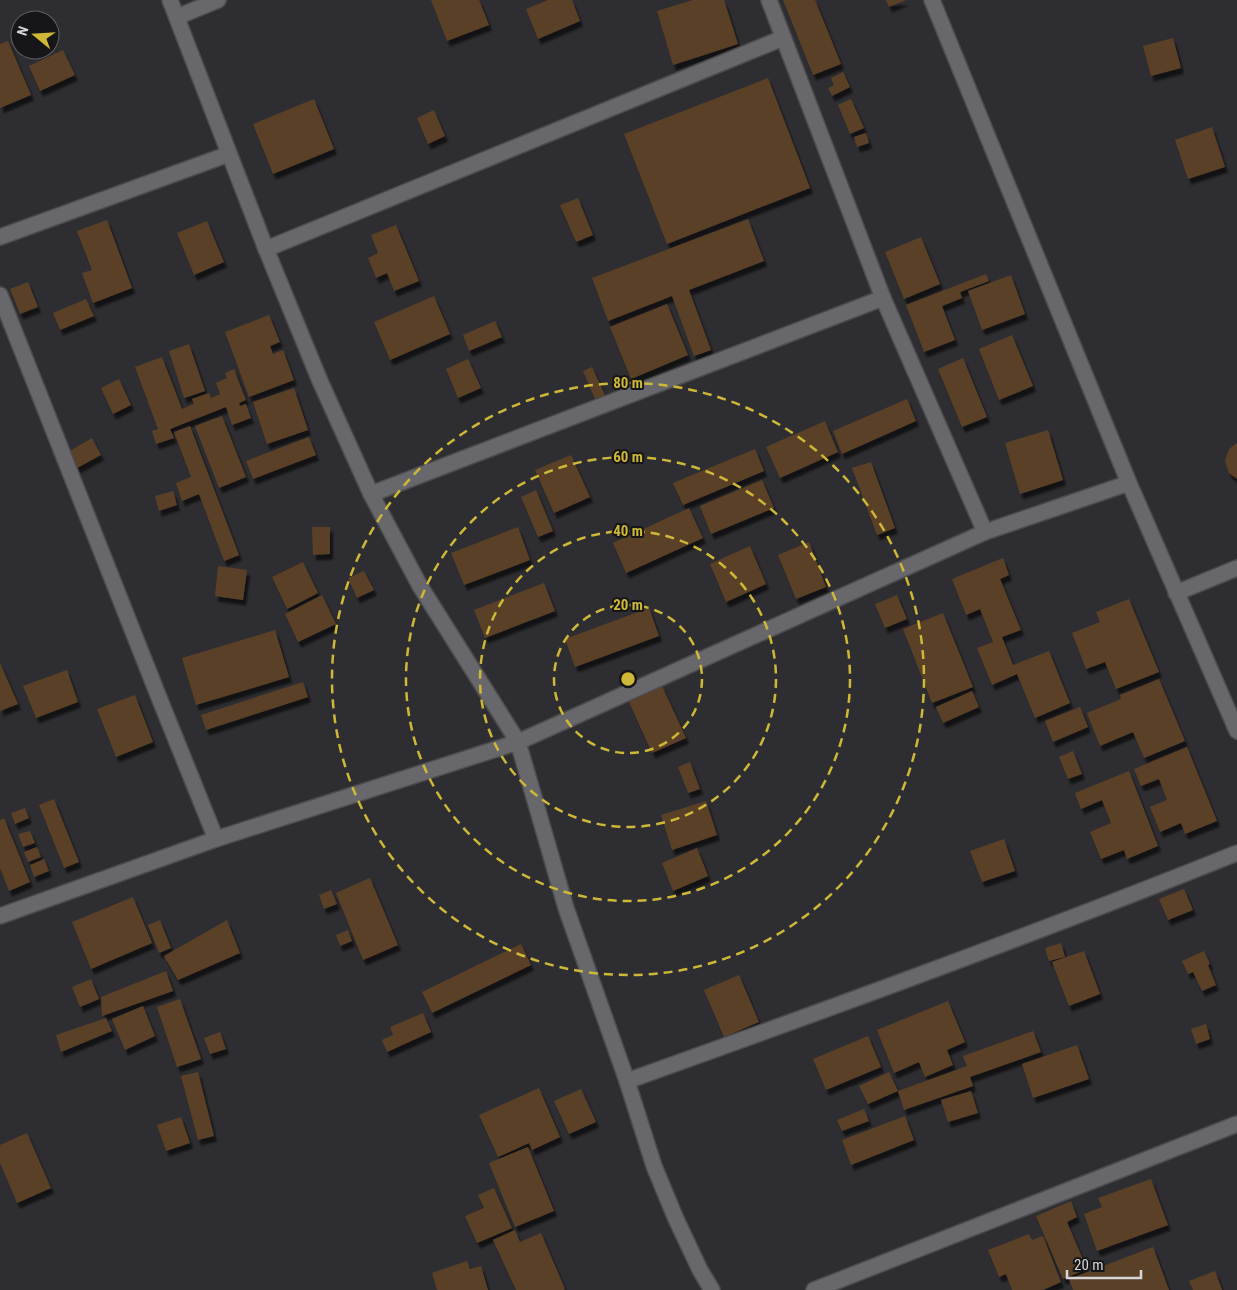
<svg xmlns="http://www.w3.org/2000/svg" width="1237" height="1290" font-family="'Roboto Condensed',sans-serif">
<defs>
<filter id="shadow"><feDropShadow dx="3" dy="5.5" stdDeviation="1" flood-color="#0009"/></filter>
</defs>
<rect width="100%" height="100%" fill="#2e2e32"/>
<g fill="#5a4128" filter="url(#shadow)">
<path d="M431 0H479L489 25 447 41Z"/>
<path d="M548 0H572L580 21 538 39 526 9Z"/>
<path d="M693 0H724L738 44 673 65 657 11Z"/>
<path d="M783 0H815L841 64 813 75Z"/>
<path d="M886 0H906L889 7Z"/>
<path d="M1173 38 1181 68 1151 76 1143 46Z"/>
<path d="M8 41 31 95 0 108V44Z"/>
<path d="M63 50 75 75 40 91 29 66Z"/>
<path d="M843 72 850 87 832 96 828 88 834 85 831 78Z"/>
<path d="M768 78 810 188 667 244 624 134Z"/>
<path d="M314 99 334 149 273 174 253 124Z"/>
<path d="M851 99 864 128 850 134 838 105Z"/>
<path d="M434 110 445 136 428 144 417 118Z"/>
<path d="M1212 127 1225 167 1188 179 1175 140Z"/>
<path d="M866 133 869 143 857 147 854 137Z"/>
<path d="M578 198 593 235 576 242 560 205Z"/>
<path d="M748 219 764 261 689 290 711 350 694 356 672 296 608 321 592 278Z"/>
<path d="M107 220 132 288 93 303 82 273 92 270 77 231Z"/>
<path d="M207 221 224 262 194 275 177 233Z"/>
<path d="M396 225 419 281 394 291 387 273 376 278 368 258 378 253 371 235Z"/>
<path d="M921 237 940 284 904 299 885 252Z"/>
<path d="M986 274 989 281 960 292 962 298 942 306 955 340 924 352 906 305Z"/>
<path d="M1011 275 1025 314 982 330 968 291Z"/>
<path d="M28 282 38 307 20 314 10 289Z"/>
<path d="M434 296 450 334 390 360 374 322Z"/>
<path d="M86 299 94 316 60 330 53 313Z"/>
<path d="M667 304 688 355 631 379 610 327Z"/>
<path d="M269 315 280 342 270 346 273 354 283 350 294 380 249 397 225 332Z"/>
<path d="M495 321 502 337 469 351 463 335Z"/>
<path d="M1012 335 1033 386 999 400 979 349Z"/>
<path d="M189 344 205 391 184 398 169 351Z"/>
<path d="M162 357 182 409 194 404 192 399 209 393 211 398 220 394 216 383 227 378 225 373 234 369 246 400 239 403 240 406 246 404 251 418 232 425 226 407 170 429 174 438 156 444 152 431 158 429 135 367Z"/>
<path d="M963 358 987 417 962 427 938 369Z"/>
<path d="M468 359 481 388 458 398 446 369Z"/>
<path d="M592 367 605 395 595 399 583 371Z"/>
<path d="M119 379 131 405 113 414 101 388Z"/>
<path d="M294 388 308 430 267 444 253 402Z"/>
<path d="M907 399 916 421 842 454 833 431Z"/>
<path d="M222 416 246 477 219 488 195 426Z"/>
<path d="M825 421 838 452 780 478 766 447Z"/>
<path d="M190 426 239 555 224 561 199 494 182 501 176 483 191 477 174 432Z"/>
<path d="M1048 430 1063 480 1020 494 1005 443Z"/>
<path d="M309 437 316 455 253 479 246 461Z"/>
<path d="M92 438 101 455 77 468 68 452Z"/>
<path d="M1237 443V479L1229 473 1225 461 1229 449Z"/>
<path d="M755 449 764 471 683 505 673 483Z"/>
<path d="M571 455 590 497 554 513 535 470Z"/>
<path d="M871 462 895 528 877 535 852 468Z"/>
<path d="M762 480 774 508 711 534 700 506Z"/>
<path d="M536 490 553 531 538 537 521 497Z"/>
<path d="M173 491 177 505 159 511 155 496Z"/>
<path d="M689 508 703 538 626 573 613 543Z"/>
<path d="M312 527H330V554L313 555Z"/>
<path d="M518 527 530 560 464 585 451 553Z"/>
<path d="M809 542 826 587 796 599 778 555Z"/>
<path d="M750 546 766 584 726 602 710 564Z"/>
<path d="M1003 558 1009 575 1000 579 1021 630 1002 637 1013 665 1049 651 1070 703 1035 718 1017 674 992 685 977 648 993 642 980 609 966 615 952 579Z"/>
<path d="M303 562 318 593 287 609 272 577Z"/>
<path d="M218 566 247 570 243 600 215 596Z"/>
<path d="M364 571 374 590 357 598 348 578Z"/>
<path d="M544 583 555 611 485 638 474 610Z"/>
<path d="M322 595 336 624 298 642 285 614Z"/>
<path d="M897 595 907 619 885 628 875 604Z"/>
<path d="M1129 599 1159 672 1116 689 1105 662 1086 669 1072 633 1100 622 1096 612Z"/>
<path d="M649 608 659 636 575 667 565 639Z"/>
<path d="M943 613 973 687 932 703 903 629Z"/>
<path d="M275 630 289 677 196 705 182 658Z"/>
<path d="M0 663 18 704 0 711Z"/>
<path d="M67 670 78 702 36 718 23 686Z"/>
<path d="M1159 679 1185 741 1144 758 1133 732 1100 746 1087 713 1121 699 1120 695Z"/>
<path d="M303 682 308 697 206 730 201 715Z"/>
<path d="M662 686 686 738 652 753 629 702Z"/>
<path d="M972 691 979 707 943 723 936 707Z"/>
<path d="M135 695 153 742 116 757 97 709Z"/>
<path d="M1080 707 1088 727 1053 742 1045 721Z"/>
<path d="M1187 747 1217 821 1185 834 1181 823 1160 832 1150 807 1167 800 1159 779 1141 786 1134 769Z"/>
<path d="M1073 751 1082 774 1068 779 1059 757Z"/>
<path d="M690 762 700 789 688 793 678 767Z"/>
<path d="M1129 771 1158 846 1127 859 1124 850 1101 859 1090 832 1111 823 1102 800 1081 809 1075 793Z"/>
<path d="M54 799 79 862 64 868 39 805Z"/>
<path d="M706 801 717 835 672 850 661 815Z"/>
<path d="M25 808 29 818 15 824 11 813Z"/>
<path d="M4 818 30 882 9 891 0 868V820Z"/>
<path d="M30 831 35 843 23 847 18 834Z"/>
<path d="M1004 839 1015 871 982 882 970 851Z"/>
<path d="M37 847 41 857 28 862 24 852Z"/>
<path d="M697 848 708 876 673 891 662 863Z"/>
<path d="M44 859 49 871 34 877 30 865Z"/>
<path d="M370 878 398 945 363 960 336 893Z"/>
<path d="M1184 889 1193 910 1168 920 1159 899Z"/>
<path d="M331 890 337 904 324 909 319 895Z"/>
<path d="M133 897 152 943 91 969 72 922Z"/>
<path d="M160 920 171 948 159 953 148 925Z"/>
<path d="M227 920 240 953 178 980 164 956Z"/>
<path d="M348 930 352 941 340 946 336 935Z"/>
<path d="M1061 943 1065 957 1049 961 1045 948Z"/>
<path d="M521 944 531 965 432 1013 422 992Z"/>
<path d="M1084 951 1100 994 1069 1006 1052 962Z"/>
<path d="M1204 951 1210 964 1208 965 1216 985 1202 991 1193 972 1188 974 1182 961Z"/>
<path d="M166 971 173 991 102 1016 101 997Z"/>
<path d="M739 975 759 1022 724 1037 704 990Z"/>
<path d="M91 979 99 999 80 1007 72 987Z"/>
<path d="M180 999 201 1059 177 1067 157 1007Z"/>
<path d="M948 1001 965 1042 947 1050 953 1065 925 1077 919 1062 894 1073 877 1030Z"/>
<path d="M143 1006 155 1036 125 1050 112 1019Z"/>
<path d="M423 1013 431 1032 387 1052 382 1040 393 1035 390 1027Z"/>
<path d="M106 1018 112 1031 61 1052 56 1035Z"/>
<path d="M1206 1024 1210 1039 1196 1044 1191 1029Z"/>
<path d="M1033 1031 1041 1052 970 1077 973 1086 904 1110 898 1091 967 1066 963 1056Z"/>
<path d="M220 1032 226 1049 210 1054 204 1038Z"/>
<path d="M868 1036 881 1067 826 1090 813 1059Z"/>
<path d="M1077 1045 1089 1079 1033 1098 1022 1064Z"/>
<path d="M198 1072 214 1136 198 1140 181 1076Z"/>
<path d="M889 1072 898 1091 868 1104 859 1086Z"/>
<path d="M539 1088 560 1137 532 1150 529 1143 498 1157 479 1115Z"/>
<path d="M581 1089 596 1122 569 1134 554 1101Z"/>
<path d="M971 1091 978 1113 948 1122 941 1100Z"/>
<path d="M864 1109 869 1121 842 1131 837 1120Z"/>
<path d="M905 1116 914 1140 851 1165 842 1140Z"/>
<path d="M181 1117 190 1143 166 1151 157 1125Z"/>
<path d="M27 1133 51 1188 17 1203 0 1163V1145Z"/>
<path d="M528 1147 554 1211 515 1227 489 1163Z"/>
<path d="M1151 1179 1168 1225 1097 1251 1084 1214 1102 1207 1098 1198Z"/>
<path d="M494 1188 512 1228 477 1243 465 1216 484 1208 478 1195Z"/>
<path d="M1071 1201 1077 1217 1067 1222 1087 1269 1063 1279 1036 1216Z"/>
<path d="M515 1230 520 1242 541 1233 565 1289 563 1290H516L493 1240Z"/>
<path d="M1029 1234 1032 1240 1043 1236 1061 1282 1043 1290H1012L1006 1274 999 1277 988 1250Z"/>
<path d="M1153 1247 1169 1290H1073L1069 1279Z"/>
<path d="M467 1261 470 1269 481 1266 488 1290H437L432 1273Z"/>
<path d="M1215 1271 1222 1290H1193L1189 1281Z"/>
</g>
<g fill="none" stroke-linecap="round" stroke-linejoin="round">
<g stroke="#4c4c4f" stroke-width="18">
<g id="street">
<path d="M170 0 266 249 320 381 371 494 420 586 518 742 566 908 627 1081 654 1166 676 1219 700 1270 712 1290"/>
<path d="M769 0 883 298 985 532"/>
<path d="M932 0 1129 483 1237 731"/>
<path d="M177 17 218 0"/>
<path d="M0 237 229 154"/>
<path d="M266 249 783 38"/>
<path d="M0 295 158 695 216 839"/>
<path d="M371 494 883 298"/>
<path d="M1176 593 1237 568"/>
<path d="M0 916 216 839 518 742 985 532 1129 483"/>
<path d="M627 1081C831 1008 1035 934 1237 853"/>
<path d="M814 1290 1237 1124"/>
</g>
</g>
<use href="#street" stroke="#68676c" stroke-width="15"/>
</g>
<g fill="none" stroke="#cfb837" stroke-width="2.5" stroke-dasharray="9 6">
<circle cx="628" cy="679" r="74"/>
<circle cx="628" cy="679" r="148"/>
<circle cx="628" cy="679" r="222"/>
<circle cx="628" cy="679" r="296"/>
</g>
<circle cx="628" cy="679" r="8" fill="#cfb837" stroke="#161618" stroke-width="2.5"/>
<g font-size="15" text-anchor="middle" font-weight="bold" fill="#cfb837" stroke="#161618" stroke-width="4" stroke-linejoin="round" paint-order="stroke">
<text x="628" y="388">80 m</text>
<text x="628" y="462">60 m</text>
<text x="628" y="536">40 m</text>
<text x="628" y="610">20 m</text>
</g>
<g transform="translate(35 35) rotate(288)"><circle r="24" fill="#161618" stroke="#636365"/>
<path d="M0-4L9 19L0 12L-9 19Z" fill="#cfb837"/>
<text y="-8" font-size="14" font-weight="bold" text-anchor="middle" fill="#d6d6d9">N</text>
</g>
<path d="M1067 1270v8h74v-8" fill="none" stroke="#d6d6d9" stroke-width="2.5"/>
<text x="1074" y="1270" font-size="15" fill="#d6d6d9" stroke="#161618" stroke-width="4" paint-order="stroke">20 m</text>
</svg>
